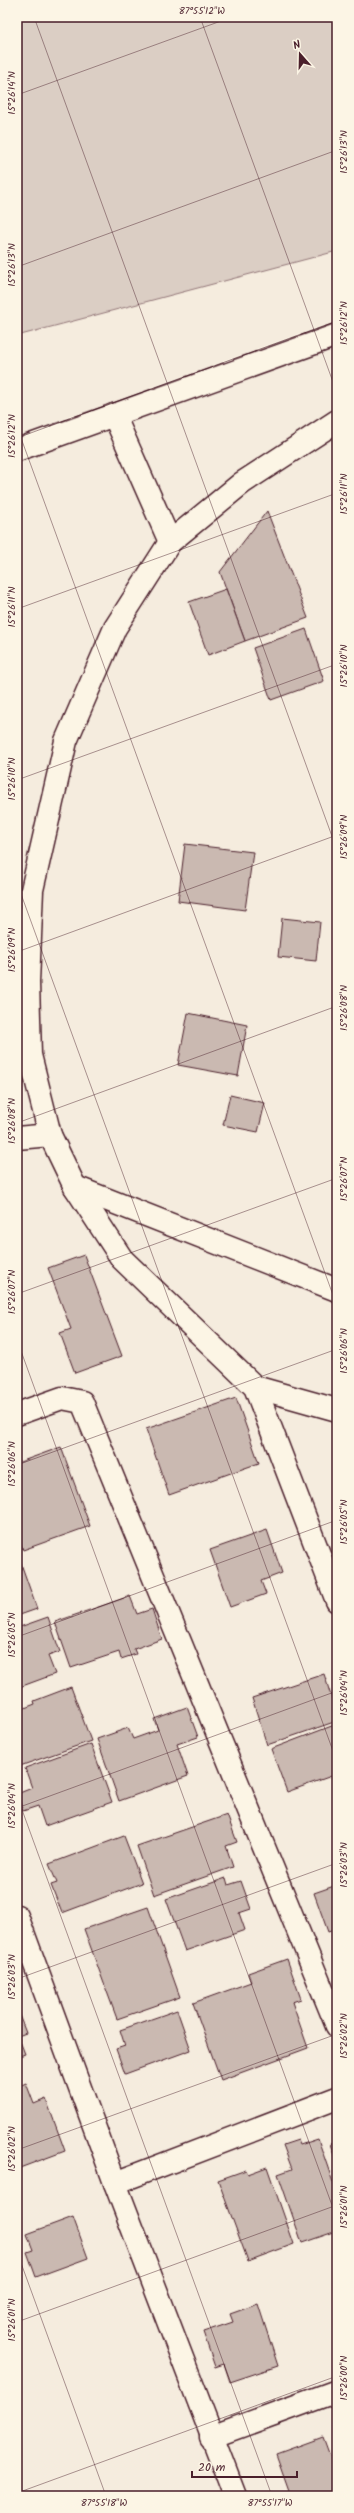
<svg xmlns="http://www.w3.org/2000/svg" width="354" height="2513" font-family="Kalam,sans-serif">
<rect width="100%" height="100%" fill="#f5ecde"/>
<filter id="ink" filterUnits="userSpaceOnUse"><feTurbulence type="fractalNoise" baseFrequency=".025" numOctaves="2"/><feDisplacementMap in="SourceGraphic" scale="8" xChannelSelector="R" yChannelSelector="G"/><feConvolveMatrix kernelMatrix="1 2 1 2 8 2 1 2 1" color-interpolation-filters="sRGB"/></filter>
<g filter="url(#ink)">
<path fill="#dbcec4" stroke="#927678" d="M17 17H337V251L17 336Z"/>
<g fill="#cab9b1" stroke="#4a1f2b">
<path d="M267 511 308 618 245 641 220 572Z"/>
<path d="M226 589 245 641 208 655 189 602Z"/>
<path d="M306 629 324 681 271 700 253 648Z"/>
<path d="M185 844 253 852 245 910 178 901Z"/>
<path d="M282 918 320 922 316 961 278 957Z"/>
<path d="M188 1013 247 1025 238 1076 178 1065Z"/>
<path d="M230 1095 265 1103 258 1132 223 1125Z"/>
<path d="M84 1255 122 1356 75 1373 60 1333 71 1329 48 1268Z"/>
<path d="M236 1398 259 1463 169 1495 146 1429Z"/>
<path d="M61 1447 90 1526 23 1550 17 1533V1463Z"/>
<path d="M267 1530 282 1573 261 1581 266 1594 230 1607 210 1550Z"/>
<path d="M19 1558 37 1609 17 1616V1559Z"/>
<path d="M130 1596 137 1614 152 1609 162 1639 134 1649 136 1654 121 1659 119 1652 71 1668 55 1622Z"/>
<path d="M48 1617 60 1652 48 1656 55 1674 17 1688V1628Z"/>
<path d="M324 1674 332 1699 337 1697V1721L267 1745 252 1698Z"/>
<path d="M71 1687 91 1741 20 1766 17 1758V1711L35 1704 34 1701Z"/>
<path d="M187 1707 198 1737 177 1744 188 1776 119 1801 97 1739 128 1728 133 1739 158 1730 154 1719Z"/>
<path d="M337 1724V1774L287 1792 271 1749Z"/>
<path d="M91 1744 112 1802 45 1826 38 1806 23 1811 17 1794 32 1788 25 1768Z"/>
<path d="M227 1815 237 1842 226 1846 233 1867 154 1895 137 1846Z"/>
<path d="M124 1836 142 1883 62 1913 51 1885 57 1883 49 1864Z"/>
<path d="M226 1878 228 1885 241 1881 251 1909 239 1913 245 1930 185 1951 166 1899Z"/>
<path d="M337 1885V1929L328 1932 314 1893Z"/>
<path d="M148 1907 180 1997 117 2019 84 1929Z"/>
<path d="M287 1959 301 1999 292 2002 308 2048 221 2080 193 2003 251 1982 248 1973Z"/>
<path d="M17 2010 26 2033 18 2036 25 2054 17 2057Z"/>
<path d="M177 2010 191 2050 125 2074 116 2049 125 2046 120 2030Z"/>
<path d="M26 2083 34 2104 46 2099 65 2151 17 2169V2087Z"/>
<path d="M318 2139 337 2194V2231L302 2243 278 2174 292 2169 283 2145 298 2140 300 2145Z"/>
<path d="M337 2142V2164L330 2144Z"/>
<path d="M267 2167 294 2244 248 2261 218 2180 246 2170 248 2174Z"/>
<path d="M73 2217 88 2258 36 2277 27 2252 33 2250 27 2234Z"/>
<path d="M258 2304 278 2366 230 2382 224 2364 215 2367 203 2332 233 2322 230 2314Z"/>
<path d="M323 2437 337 2475V2496H291L276 2454Z"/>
</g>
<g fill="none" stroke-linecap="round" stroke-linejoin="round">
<g stroke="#4a1f2b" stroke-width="25">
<g id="minor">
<path d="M114 415 170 542"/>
<path d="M337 421 242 483 170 542 115 628 66 741 32 890 28 982 30 1055 50 1135 75 1187 122 1259 255 1387 337 1601"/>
<path d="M17 1138 50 1135"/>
<path d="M75 1187 337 1290"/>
<path d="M255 1387 337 1410"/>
<path d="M17 1414 62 1398 82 1402 337 2026"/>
<path d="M17 1916 115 2183 235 2496"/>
<path d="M115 2183 337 2098"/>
<path d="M211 2437 337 2391"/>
</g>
</g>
<g stroke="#4a1f2b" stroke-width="25">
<path id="tertiary" d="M17 450 337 335"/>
</g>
<use href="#minor" stroke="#fcf5e5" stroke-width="22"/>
<use href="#tertiary" stroke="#fcf5e5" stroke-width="22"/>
</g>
</g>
<path fill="none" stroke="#4a1f2b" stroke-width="1" stroke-opacity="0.45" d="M34 17 337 850M200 17 337 393M17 95 232 17M17 267 337 150M17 427 337 1306M17 438 337 321M17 609 337 493M17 780 337 664M17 883 337 1762M17 952 337 835M17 1123 337 1006M17 1294 337 1178M17 1340 337 2219M17 1465 337 1349M17 1637 337 1520M17 1796 272 2496M17 1808 337 1691M17 1979 337 1863M17 2150 337 2034M17 2252 106 2496M17 2322 337 2205M17 2493 337 2376"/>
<rect width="354" height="2513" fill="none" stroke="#fcf5e5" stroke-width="44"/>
<g transform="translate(300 54) rotate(340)" stroke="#fcf5e5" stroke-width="3" paint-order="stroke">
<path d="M0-3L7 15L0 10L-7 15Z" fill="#4a1f2b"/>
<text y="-6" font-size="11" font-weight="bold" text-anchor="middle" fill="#4a1f2b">N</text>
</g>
<path d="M192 2471v6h105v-6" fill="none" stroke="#4a1f2b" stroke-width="2"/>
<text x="198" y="2471" font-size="12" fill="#4a1f2b" stroke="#fcf5e5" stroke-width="3" paint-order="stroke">20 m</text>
<rect x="22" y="22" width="310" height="2469" fill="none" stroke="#4a1f2b" stroke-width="1.5"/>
<g font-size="10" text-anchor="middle" fill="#4a1f2b">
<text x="202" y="14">87°55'12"W</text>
<text transform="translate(11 93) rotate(-90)" y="4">15°26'14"N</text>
<text transform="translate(343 152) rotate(-90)" y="4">15°26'13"N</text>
<text transform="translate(11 265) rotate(-90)" y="4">15°26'13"N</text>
<text transform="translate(343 323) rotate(-90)" y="4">15°26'12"N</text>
<text transform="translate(11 436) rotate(-90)" y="4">15°26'12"N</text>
<text transform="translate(343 494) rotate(-90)" y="4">15°26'11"N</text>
<text transform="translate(11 607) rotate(-90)" y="4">15°26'11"N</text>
<text transform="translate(343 666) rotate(-90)" y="4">15°26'10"N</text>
<text transform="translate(11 779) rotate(-90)" y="4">15°26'10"N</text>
<text transform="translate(343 837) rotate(-90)" y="4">15°26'09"N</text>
<text transform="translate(11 950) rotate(-90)" y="4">15°26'09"N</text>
<text transform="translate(343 1008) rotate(-90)" y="4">15°26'08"N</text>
<text transform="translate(11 1121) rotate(-90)" y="4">15°26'08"N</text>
<text transform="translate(343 1179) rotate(-90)" y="4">15°26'07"N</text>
<text transform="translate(11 1292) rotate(-90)" y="4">15°26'07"N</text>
<text transform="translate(343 1351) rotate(-90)" y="4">15°26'06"N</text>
<text transform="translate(11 1464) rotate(-90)" y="4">15°26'06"N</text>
<text transform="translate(343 1522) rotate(-90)" y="4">15°26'05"N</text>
<text transform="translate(11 1635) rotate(-90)" y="4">15°26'05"N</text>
<text transform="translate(343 1693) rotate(-90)" y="4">15°26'04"N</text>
<text transform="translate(11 1806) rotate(-90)" y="4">15°26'04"N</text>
<text transform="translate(343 1865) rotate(-90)" y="4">15°26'03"N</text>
<text transform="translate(11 1977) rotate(-90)" y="4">15°26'03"N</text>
<text transform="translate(343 2036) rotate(-90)" y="4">15°26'02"N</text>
<text transform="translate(11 2149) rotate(-90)" y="4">15°26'02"N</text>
<text transform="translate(343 2207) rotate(-90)" y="4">15°26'01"N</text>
<text transform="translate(11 2320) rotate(-90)" y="4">15°26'01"N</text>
<text transform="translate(343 2378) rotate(-90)" y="4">15°26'00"N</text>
<text x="104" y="2506">87°55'18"W</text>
<text x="270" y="2506">87°55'17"W</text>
</g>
</svg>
